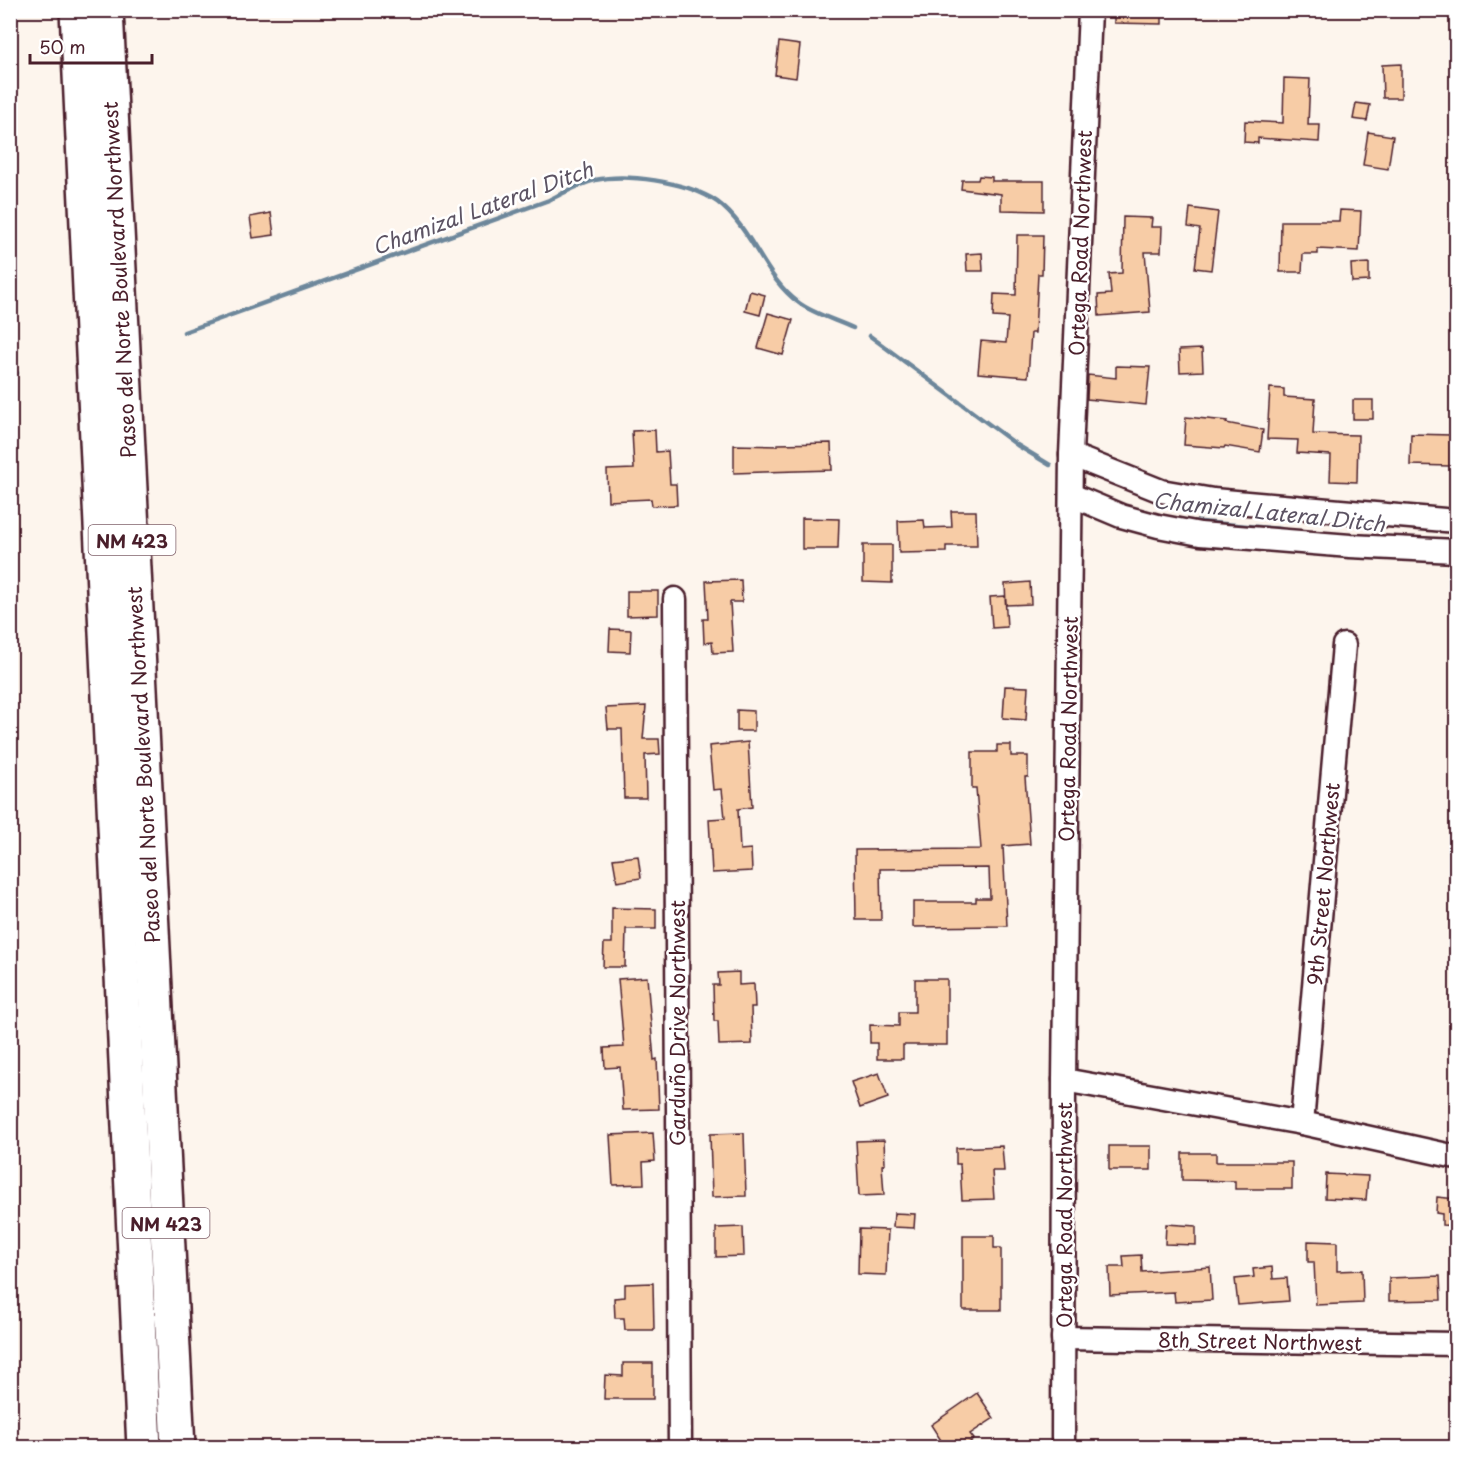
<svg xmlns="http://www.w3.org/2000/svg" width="1467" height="1458" font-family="'Playpen Sans',sans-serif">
<rect width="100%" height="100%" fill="#fdf5ed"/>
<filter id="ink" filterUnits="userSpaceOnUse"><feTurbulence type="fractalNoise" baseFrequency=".0167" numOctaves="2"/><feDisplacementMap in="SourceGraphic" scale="12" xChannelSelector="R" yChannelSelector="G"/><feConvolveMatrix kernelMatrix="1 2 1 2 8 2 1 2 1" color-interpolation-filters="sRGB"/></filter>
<g filter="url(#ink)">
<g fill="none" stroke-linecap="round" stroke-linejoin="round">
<g stroke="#6d879b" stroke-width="4.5">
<path d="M184 332 549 200C564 193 579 184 595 180 628 173 683 182 711 198 720 203 729 212 735 219 758 246 769 281 799 303 814 314 836 320 853 328"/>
<path d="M870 336 1017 445 1050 465"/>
<path d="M10 375 17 373"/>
<path d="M1190 521 1281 529"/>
</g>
</g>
<g fill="#f7cca6" stroke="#4a1f2b" stroke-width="1.5">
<path d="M1114 10H1162V24L1114 23Z"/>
<path d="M779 42 800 45 796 78 775 75Z"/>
<path d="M1401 64V98H1383L1382 65Z"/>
<path d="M1284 78 1310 79 1308 125H1320L1319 142 1258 138V143L1244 142 1245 121 1283 123Z"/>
<path d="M1356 103 1370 105 1367 121 1353 119Z"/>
<path d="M1368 132 1393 136 1388 169 1363 165Z"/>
<path d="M979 176 992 177V181H1044V211L1001 210V194L961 189 962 180H978Z"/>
<path d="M1190 208 1218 212 1211 270 1195 268 1200 229 1188 227Z"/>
<path d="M1340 210 1361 211 1359 251 1318 249V254H1303L1302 272H1280L1281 221H1339Z"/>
<path d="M271 213 274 235 253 238 250 217Z"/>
<path d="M1123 217 1152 218 1151 227H1162L1161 252H1145L1150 312 1099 316 1098 295 1111 294 1109 274 1122 273Z"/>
<path d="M1017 235H1043L1042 274H1038L1035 333H1031L1028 377 978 373 981 341 1006 343 1008 318 993 317 994 294 1016 295Z"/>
<path d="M982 253 983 271H967L966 254Z"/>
<path d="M1369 263V281L1352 282 1351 264Z"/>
<path d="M750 291 765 295 760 315 745 311Z"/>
<path d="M768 313 793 320 783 355 758 348Z"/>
<path d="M1202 349 1203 371 1180 372 1179 350Z"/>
<path d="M1116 366 1150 367 1146 405 1087 399 1088 375 1116 378Z"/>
<path d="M1270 388 1284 389V397L1315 399 1313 434 1358 435 1357 482 1330 481 1331 455 1297 453 1298 440 1267 439Z"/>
<rect x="1353" y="400" width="20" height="19"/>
<path d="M1186 417 1227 421 1226 423 1263 430 1260 452 1225 446 1224 448 1184 445Z"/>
<path d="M655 430 656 452 668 451 670 484H676L677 505 652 506 651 499 608 501 607 470 634 469 632 431Z"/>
<path d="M1411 434 1451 435 1450 466 1410 465Z"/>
<path d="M831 443 832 470 734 473V445L778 446V444Z"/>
<path d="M951 511H976L977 546H946V552L899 553 898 521 924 520 925 528 952 527Z"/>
<path d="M802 518 839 519 838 549H802Z"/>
<path d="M863 545H892V583L863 582Z"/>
<path d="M741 580 742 602H730L733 652 713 653 712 642 704 643 703 619H708L706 581Z"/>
<path d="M1030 582 1031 604 1006 605 1005 584Z"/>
<path d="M627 591H658V615L627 616Z"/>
<path d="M1005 596 1007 627 992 628 990 597Z"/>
<path d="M610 629 631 630 630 652 609 651Z"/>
<path d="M1005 686 1028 687 1026 720 1003 718Z"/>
<path d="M646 706 643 739H659L660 754 645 755 646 798H624L622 729H608L606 708Z"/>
<path d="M737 710 754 711V731H737Z"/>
<path d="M748 742 752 807 738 809 740 850 751 849 752 871 712 873 709 819 725 818 722 789 713 790 709 746Z"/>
<path d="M997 745H1011V756H1028V777H1025L1030 844 1003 846 1007 926 913 927V902H976V898H990L989 868 880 869 881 920H856L855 850 981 849 976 788H972V752H997Z"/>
<path d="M638 856 641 878 617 882 613 859Z"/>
<path d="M612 908 656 909V929H626L625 967H603L604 943H612Z"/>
<path d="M739 972V985L754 984 755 1007H751L752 1044 719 1045 718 1021H714L713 985H719L718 973Z"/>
<path d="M647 977 654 1060 657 1059 659 1109 623 1110 620 1067 605 1068 604 1048 624 1047 618 979Z"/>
<path d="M915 979H947V1045H903V1059H877V1043H870V1025L899 1026V1012H915Z"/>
<path d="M879 1073 888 1098 860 1108 851 1082Z"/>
<path d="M653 1133 655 1161 643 1162 644 1184 613 1185 610 1135Z"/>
<path d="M744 1133 746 1196 712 1197 710 1134Z"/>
<path d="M884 1140 885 1164 882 1165 884 1195 859 1196 856 1141Z"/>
<path d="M1002 1146 1004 1171H992L994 1199 962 1200 960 1164H956V1148Z"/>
<rect x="1109" y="1146" width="42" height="24"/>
<path d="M1182 1153H1216V1162H1292V1189H1235V1181L1182 1180Z"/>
<path d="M1326 1174 1368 1176 1366 1200 1325 1198Z"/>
<path d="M1437 1197 1456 1199V1226L1442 1225V1214L1436 1213Z"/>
<path d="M894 1213 915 1214 914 1228 893 1227Z"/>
<path d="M1166 1224 1196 1226V1245L1165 1244Z"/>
<path d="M743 1227 744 1256 716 1257V1228Z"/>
<path d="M859 1229 888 1230 886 1275 858 1274Z"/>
<path d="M963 1236H994V1248H1001V1310H963Z"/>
<path d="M1308 1241 1337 1242V1271L1362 1270 1363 1303 1316 1305 1314 1262H1308Z"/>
<path d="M1141 1255 1142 1272 1210 1267 1212 1300 1175 1302 1174 1292 1110 1295 1109 1267H1124L1123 1256Z"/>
<path d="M1272 1267 1273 1279 1287 1278 1289 1301 1238 1305 1235 1279 1254 1277 1253 1269Z"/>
<path d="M1440 1276 1441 1300 1389 1301V1278Z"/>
<path d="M653 1283 654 1330H625L624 1318H615L614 1298 625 1297V1284Z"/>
<path d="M623 1363H653V1399H604L605 1375 623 1376Z"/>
<path d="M977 1393 994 1418 970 1434 974 1439 962 1448H946L931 1425Z"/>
</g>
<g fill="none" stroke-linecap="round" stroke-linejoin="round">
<g stroke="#4a1f2b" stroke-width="27">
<g id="minor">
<path d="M1071 455 1161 491 1213 500 1456 521"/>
<path d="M1071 495 1121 516 1158 526 1200 534 1350 546 1456 551"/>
<path d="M675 599 680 1448"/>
<path d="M1064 1080 1302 1123 1456 1157"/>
<path d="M1302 1123 1344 645"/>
<path d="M1063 1338 1456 1344"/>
<path d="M1063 1448 1064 1080 1071 455 1090 10"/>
</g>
</g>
<g stroke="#4a1f2b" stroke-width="38">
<g id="highway">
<path d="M77 10 144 1448"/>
<path d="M106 10 178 1448"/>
</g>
</g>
<use href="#minor" stroke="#fff" stroke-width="22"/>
<use href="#highway" stroke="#fff" stroke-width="33"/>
</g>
</g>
<g text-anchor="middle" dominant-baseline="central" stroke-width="5" stroke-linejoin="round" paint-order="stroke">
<g fill="#fff" stroke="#80626b" stroke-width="1.5">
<rect x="88.5" y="525" width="87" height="30" rx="4.5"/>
<rect x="122.5" y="1208" width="87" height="30" rx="4.5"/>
</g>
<g font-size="18" font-weight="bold" fill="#4a1f2b">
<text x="132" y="540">NM 423</text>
<text x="166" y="1223">NM 423</text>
</g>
<g font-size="20" fill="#4a1f2b" stroke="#fff">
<text transform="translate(1080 243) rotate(-88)">Ortega Road Northwest</text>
<text transform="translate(119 280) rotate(-93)">Paseo del Norte Boulevard Northwest</text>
<text transform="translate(1068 729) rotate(-89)">Ortega Road Northwest</text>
<text transform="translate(143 765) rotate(-93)">Paseo del Norte Boulevard Northwest</text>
<text transform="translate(1323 884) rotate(-85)">9th Street Northwest</text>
<text transform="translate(677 1023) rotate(-90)">Garduño Drive Northwest</text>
<text transform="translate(1064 1215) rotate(-90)">Ortega Road Northwest</text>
<text transform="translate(1260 1341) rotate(1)">8th Street Northwest</text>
</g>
<g font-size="21" font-style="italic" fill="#5c5363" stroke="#fff">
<text transform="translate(482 207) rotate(-20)">Chamizal Lateral Ditch</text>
<text transform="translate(1269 511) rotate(6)">Chamizal Lateral Ditch</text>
</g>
</g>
<rect width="1467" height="1458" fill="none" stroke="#fff" stroke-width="36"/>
<rect x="18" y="18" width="1431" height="1422" fill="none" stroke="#4a1f2b" stroke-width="2" filter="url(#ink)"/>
<path d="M30 54v9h122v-9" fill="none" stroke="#4a1f2b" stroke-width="3"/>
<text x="39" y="54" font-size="18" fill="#4a1f2b" stroke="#ffffff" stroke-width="4.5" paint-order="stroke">50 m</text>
</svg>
